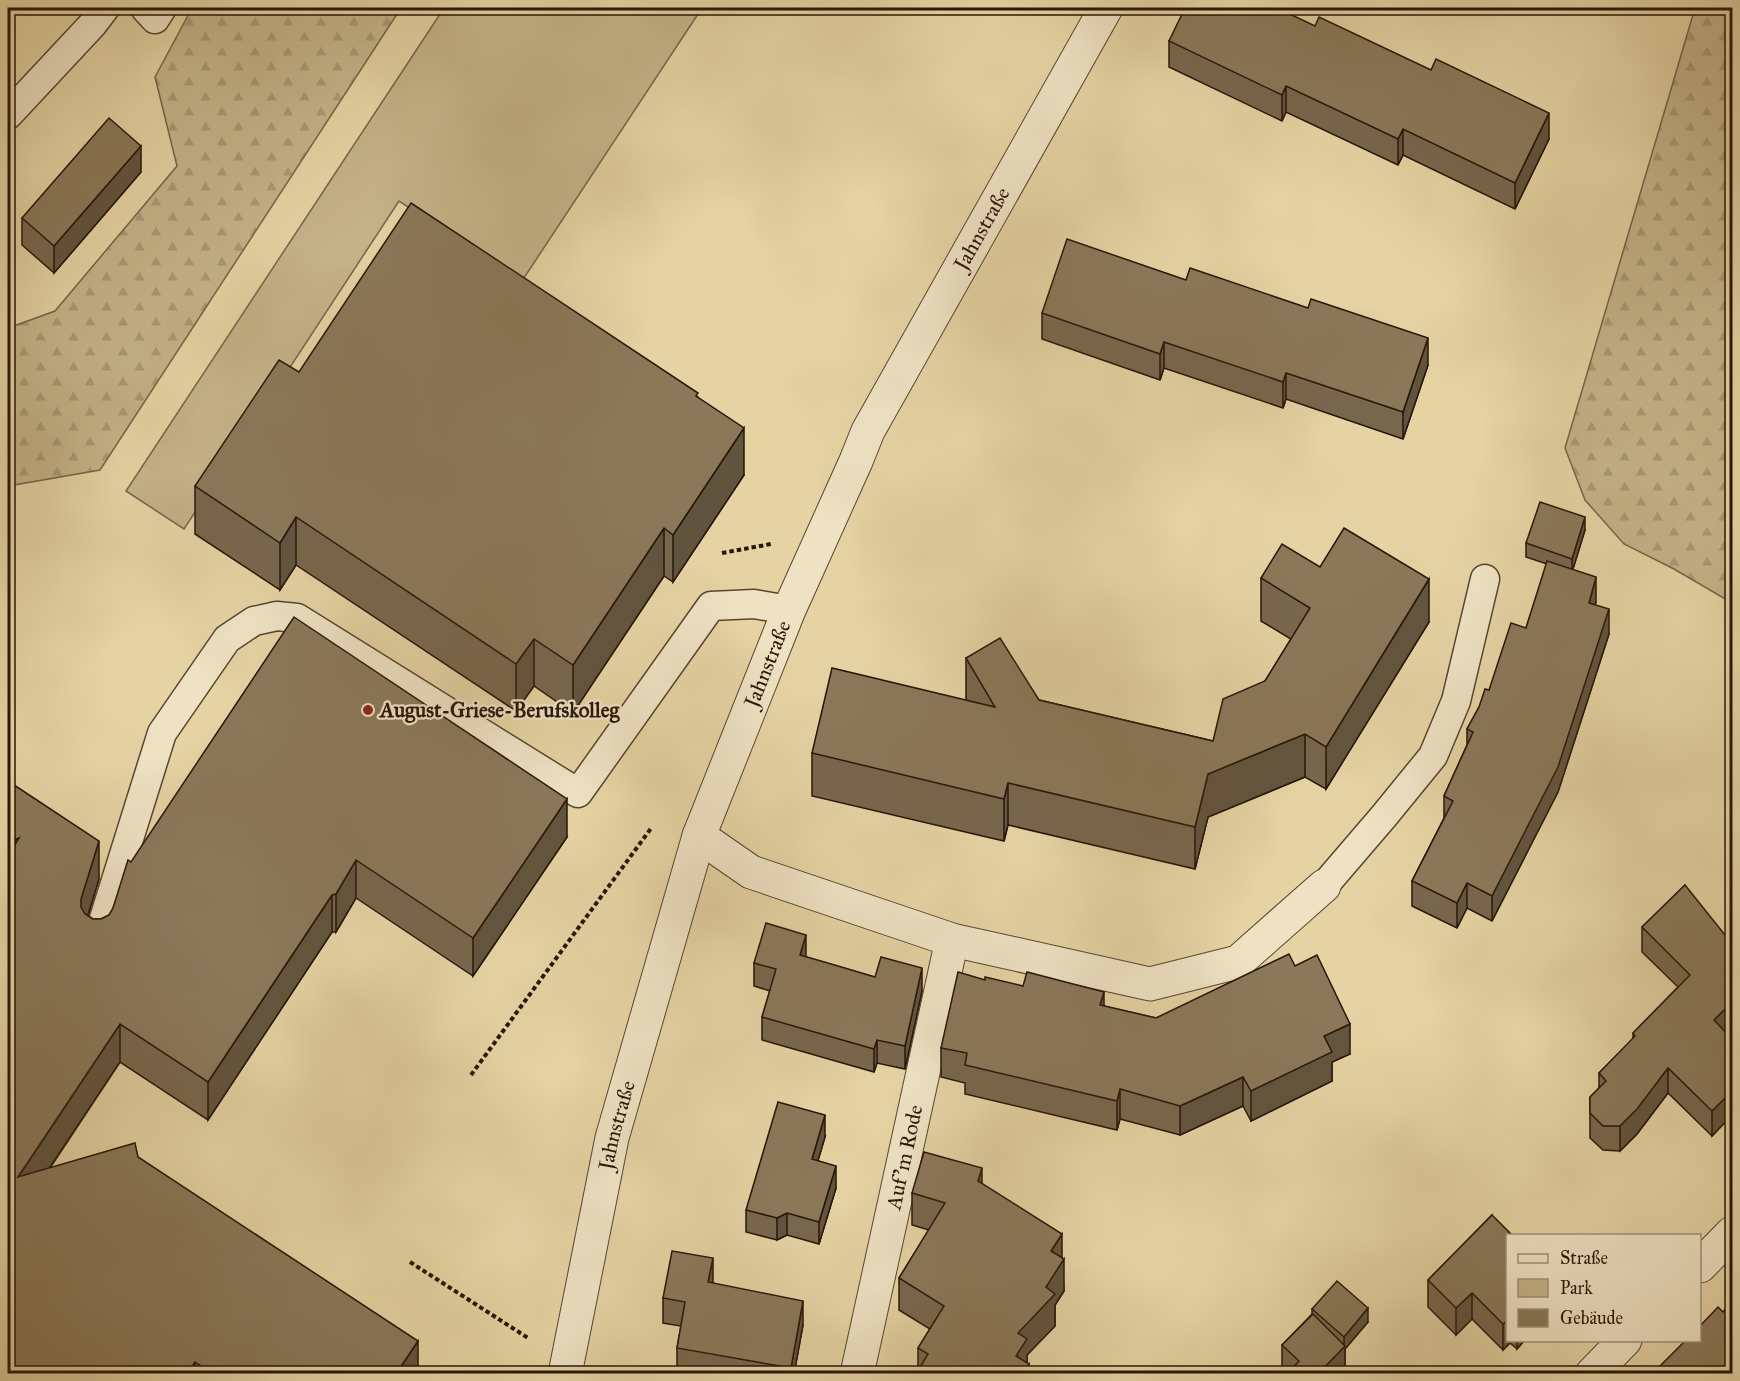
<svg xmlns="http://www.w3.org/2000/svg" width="1740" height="1381" font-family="'IM FELL Great Primer',serif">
<defs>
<pattern id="forest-firs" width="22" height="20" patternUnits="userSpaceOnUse" patternTransform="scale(1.5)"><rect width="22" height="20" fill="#c5b389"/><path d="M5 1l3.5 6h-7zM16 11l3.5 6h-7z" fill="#a99975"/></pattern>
</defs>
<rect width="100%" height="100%" fill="#e5d3a3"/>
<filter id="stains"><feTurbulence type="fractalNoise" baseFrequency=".00333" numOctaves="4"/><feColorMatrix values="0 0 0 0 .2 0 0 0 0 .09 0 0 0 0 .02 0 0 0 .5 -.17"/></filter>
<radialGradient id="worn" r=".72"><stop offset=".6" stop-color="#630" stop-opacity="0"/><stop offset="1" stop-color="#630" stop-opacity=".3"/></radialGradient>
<path fill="#c5b389" stroke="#766449" stroke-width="1.5" d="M444 8H702L522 281 399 201 184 529 126 491Z"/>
<g fill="url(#forest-firs)" stroke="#766449" stroke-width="1.5">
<path d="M192 8H401L100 470 8 486V328L55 311 177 166 155 77Z"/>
<path d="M1695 8H1732V603L1674 569 1624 544 1585 500 1565 448Z"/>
</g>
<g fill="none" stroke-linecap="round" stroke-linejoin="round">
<g stroke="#574530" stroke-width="31">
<g id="lane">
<path d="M145 8 155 19 162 8"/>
<path d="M8 115 92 25 105 8"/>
<path d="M1324 886 1384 816 1433 756 1456 701 1485 579"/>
<path d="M97 941 162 733 227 639 254 621 277 616 297 618 578 793 711 606 754 604 789 610"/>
</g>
</g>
<g stroke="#574530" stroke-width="35">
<g id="street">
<path d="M699 836 751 872 952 940 1150 984 1238 962 1324 886"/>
<path d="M1700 1266 1732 1233"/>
<path id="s1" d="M565 1374 612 1138 699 836 789 610 856 461 868 431 1106 8"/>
<path id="s2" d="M857 1374 952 940"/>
<path d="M1592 1374 1625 1340"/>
</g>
</g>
<g stroke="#281609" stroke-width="4" stroke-dasharray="4.5 3" stroke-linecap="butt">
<path d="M722 553 771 544"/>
<path d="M471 1075 652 827"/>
<path d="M410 1262 528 1338"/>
</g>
<use href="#lane" stroke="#eee2c3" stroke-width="28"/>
<use href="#street" stroke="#eee2c3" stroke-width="33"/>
</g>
<g fill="#77674d" stroke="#281609" stroke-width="1.5">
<path d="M1169 41 1549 139 1515 209 1403 155 1398 165 1286 112 1282 121 1169 67Z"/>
<path d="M141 172 54 273 22 245V218Z"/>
<path d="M1042 313 1428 365 1403 439 1286 399 1283 408 1164 368 1160 380 1042 339Z"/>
<path d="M299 372 698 397 744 475 673 582 664 576 573 713 534 686 516 711 296 565 280 590 195 534V486Z"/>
<path d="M1585 530 1573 569 1596 602 1595 605 1609 634 1558 792 1492 921 1467 908 1457 928 1412 906V881L1444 818V796L1467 745V729L1479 707 1526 628 1547 564 1526 557V543Z"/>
<path d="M1320 567 1429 622 1326 789 1305 777 1208 817 1195 869 1008 825 1004 841 812 796V753L966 700V658L1039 700 1213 741 1265 681 1291 639 1261 621V578Z"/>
<path d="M8 781 99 879 88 916 93 919H101L109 915 113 908 131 862 567 837 473 976 356 898 336 932H332L208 1120 120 1062 50 1168 138 1157 418 1374H8Z"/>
<path d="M1685 885 1726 1033 1732 1039V1115L1712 1136 1668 1093 1637 1134 1620 1151 1603 1150 1590 1138V1097L1599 1088V1073L1633 1039V1033L1678 987 1642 952V927Z"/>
<path d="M806 957 922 991 905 1069 877 1063 874 1072 762 1040V1017L770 991 754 986V963Z"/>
<path d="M1295 966 1350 1054 1332 1062V1081L1251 1121 1243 1106 1180 1135 1120 1119 1117 1130 965 1094V1083L941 1077V1048L985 980 1104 1006 1156 1018Z"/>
<path d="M825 1137 818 1160 836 1188 819 1244 787 1235 777 1240 746 1232V1210Z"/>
<path d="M982 1184 1062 1258 1064 1291 1055 1305V1326L1027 1355V1362L1029 1374 918 1370V1348L930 1329 899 1310V1278L929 1230 912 1225V1193Z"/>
<path d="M1492 1215 1508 1341H1524L1517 1349 1510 1343 1503 1350 1472 1319 1456 1335 1428 1307V1280Z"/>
<path d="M713 1283 803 1325 794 1374H685L677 1372V1348L681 1326 663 1323V1298Z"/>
<path d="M1312 1309 1368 1322 1345 1349V1370L1342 1374H1286L1282 1369V1345L1312 1314Z"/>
</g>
<g fill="#61543e" stroke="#281609" stroke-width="1.5">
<path d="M1286 86V112L1282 121V95Z"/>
<path d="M1549 113V139L1515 209V183Z"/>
<path d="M1403 129V155L1398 165V139Z"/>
<path d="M141 146V172L54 273V246Z"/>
<path d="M1428 338V365L1403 439V412Z"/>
<path d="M1164 342V368L1160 380V354Z"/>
<path d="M1286 373V399L1283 408V382Z"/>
<path d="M744 428V475L673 582V535Z"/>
<path d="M296 517V565L280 590V543Z"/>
<path d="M1585 517V530L1572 572V559Z"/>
<path d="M664 528V576L573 713V665Z"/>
<path d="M1596 577V602L1589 628V603Z"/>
<path d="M1429 579V622L1326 789V747Z"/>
<path d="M1609 609V634L1558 792 1492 921V896Z"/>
<path d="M534 639V686L516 711V664Z"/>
<path d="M1305 734V777L1208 817 1195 869V827L1208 774Z"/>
<path d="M1008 783V825L1004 841V799Z"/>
<path d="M567 799V837L473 976V938Z"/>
<path d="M19 838 8 881V843Z"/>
<path d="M99 841V879L81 937V899Z"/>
<path d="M356 860V898L336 932V894Z"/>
<path d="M1467 883V908L1457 928V903Z"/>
<path d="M332 895V932L208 1120V1082Z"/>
<path d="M806 935V958L800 955Z"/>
<path d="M922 968V991L905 1069V1046Z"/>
<path d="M1104 992V1022L1100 1005Z"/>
<path d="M1732 1002V1027L1714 1045V1020Z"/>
<path d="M120 1024V1062L18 1215V1177Z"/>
<path d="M1350 1024V1054L1332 1062V1081L1251 1121V1091L1324 1036Z"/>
<path d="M877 1040V1063L874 1072V1049Z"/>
<path d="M1668 1068V1093L1637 1134 1620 1151V1126Z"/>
<path d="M1243 1077V1106L1180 1135V1106Z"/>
<path d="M1120 1089V1119L1117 1130V1101Z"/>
<path d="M1732 1091V1115L1712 1136V1111Z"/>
<path d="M825 1115V1137L812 1181V1159Z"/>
<path d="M836 1166V1188L819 1244V1222Z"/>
<path d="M982 1168V1200L978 1181Z"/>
<path d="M787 1213V1235L777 1240V1218Z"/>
<path d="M1062 1234V1262L1064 1259V1291L1055 1305V1326L1027 1355V1367L1029 1364V1374H1016L1018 1333 1046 1287 1051 1251Z"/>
<path d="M713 1258V1283L708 1307V1282Z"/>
<path d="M1472 1293V1319L1456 1335V1308Z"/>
<path d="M803 1301V1325L794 1374H791V1368Z"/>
<path d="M1368 1308V1322L1345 1349V1370L1342 1374H1318L1344 1347V1337Z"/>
<path d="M1508 1320V1341H1510V1343L1503 1350V1324Z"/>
<path d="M418 1341V1374H396Z"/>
<path d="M1517 1341H1524L1517 1349Z"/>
<path d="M195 1362V1374H187Z"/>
</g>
<g fill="#8a7859" stroke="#281609" stroke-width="1.5">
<path d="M1185 8H1277L1315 26 1319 17 1431 70 1436 59 1549 113 1515 183 1403 129 1398 139 1286 86 1282 95 1169 41Z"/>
<path d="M109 118 141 146 54 246 22 218Z"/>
<path d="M411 203 698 393 696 396 744 428 673 535 664 528 573 665 534 639 516 664 296 517 280 543 195 486 279 360 299 372Z"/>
<path d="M1067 239 1186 280 1190 268 1308 308 1311 299 1428 338 1403 412 1286 373 1283 382 1164 342 1160 354 1042 313Z"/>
<path d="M1540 502 1585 517 1572 559 1526 543Z"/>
<path d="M1344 528 1429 579 1326 747 1305 734 1208 774 1195 827 1008 783 1004 799 812 753 832 668 995 707 966 658 1000 638 1039 700 1213 741 1223 699 1265 681 1310 608 1261 578 1282 544 1320 567Z"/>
<path d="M1547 561 1596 577 1589 603 1609 609 1558 767 1492 896 1467 883 1457 903 1412 881 1453 801 1444 796 1473 732 1467 729 1479 707 1485 689 1489 690 1511 623 1526 628Z"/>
<path d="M294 617 567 799 473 938 356 860 336 894 332 895 208 1082 120 1024 18 1177 135 1143 138 1157 418 1341 396 1374H213L195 1362 187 1374H8V856L19 838 8 843V781L99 841 81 899V907L85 914 93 919H101L109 915 113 908 128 860 131 862Z"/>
<path d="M1685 885 1729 940 1732 936V1002L1714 1020 1732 1039V1091L1712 1111 1668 1068 1637 1109 1620 1126H1603L1590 1113V1097L1606 1081 1599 1073 1635 1036 1633 1033 1690 975 1642 927Z"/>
<path d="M766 923 806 935 800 955 838 966 875 977 881 957 922 968 905 1046 877 1040 874 1049 762 1017 776 969 754 963Z"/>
<path d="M1289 954 1295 966 1317 955 1350 1024 1324 1036 1332 1052 1251 1091 1243 1077 1180 1106 1120 1089 1117 1101 965 1065 967 1053 941 1048 958 972 985 980V977L1023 986 1027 972 1104 992 1100 1005 1156 1018Z"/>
<path d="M778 1102 825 1115 812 1159 836 1166 819 1222 787 1213 777 1218 746 1210Z"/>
<path d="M924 1152 982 1168 978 1181 1062 1234 1051 1251 1064 1259 1046 1287 1055 1294 1018 1333 1027 1339 1016 1356 1029 1364 1023 1374H916L928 1354 918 1348 944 1306 899 1278 945 1203 912 1193Z"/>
<path d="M1492 1215 1513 1236H1508V1320L1503 1324 1472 1293 1456 1308 1428 1280Z"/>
<path d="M672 1251 713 1258 708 1282 803 1301 791 1368 677 1348 685 1302 663 1298Z"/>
<path d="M1337 1281 1368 1308 1344 1337 1312 1309Z"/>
<path d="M1732 1301V1374H1652L1685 1341H1700V1326L1718 1307 1723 1312Z"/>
<path d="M1313 1314 1345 1346 1318 1374H1287L1299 1361 1282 1345Z"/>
</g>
<circle fill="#8f2418" stroke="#eee2c3" stroke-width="2" cx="368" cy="710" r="6"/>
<g text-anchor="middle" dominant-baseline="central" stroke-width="4.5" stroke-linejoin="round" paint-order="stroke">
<g font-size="21" fill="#281609" stroke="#eee2c3">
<text stroke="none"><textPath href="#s1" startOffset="1226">Jahnstraße</textPath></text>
<text stroke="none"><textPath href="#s1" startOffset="740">Jahnstraße</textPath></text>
<text stroke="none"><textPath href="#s1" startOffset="254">Jahnstraße</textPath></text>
<text stroke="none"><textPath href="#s2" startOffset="222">Auf'm Rode</textPath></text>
</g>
<g font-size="21" font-weight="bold" fill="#281609" stroke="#eee2c3" text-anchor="start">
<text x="380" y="710">August-Griese-Berufskolleg</text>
</g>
</g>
<rect width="1740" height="1381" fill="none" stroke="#e5d3a3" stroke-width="30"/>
<rect x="9" y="9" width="1722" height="1363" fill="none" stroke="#281609" stroke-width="3"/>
<rect x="15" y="15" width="1710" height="1351" fill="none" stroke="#281609" stroke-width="1.5"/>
<rect x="1506" y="1234" width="195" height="108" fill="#eee2c3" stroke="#9f9079" stroke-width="1.5"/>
<rect x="1518" y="1254" width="30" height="9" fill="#eee2c3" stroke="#9f9079" stroke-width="1.5"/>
<text x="1560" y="1264" font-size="18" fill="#281609">Straße</text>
<rect x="1518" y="1279" width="30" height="18" fill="#c5b389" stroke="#9f9079" stroke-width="1.5"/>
<text x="1560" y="1294" font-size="18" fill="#281609">Park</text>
<rect x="1518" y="1309" width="30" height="18" fill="#8a7859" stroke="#9f9079" stroke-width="1.5"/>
<text x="1560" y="1324" font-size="18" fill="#281609">Gebäude</text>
<rect width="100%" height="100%" filter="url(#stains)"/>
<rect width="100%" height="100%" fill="url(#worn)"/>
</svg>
